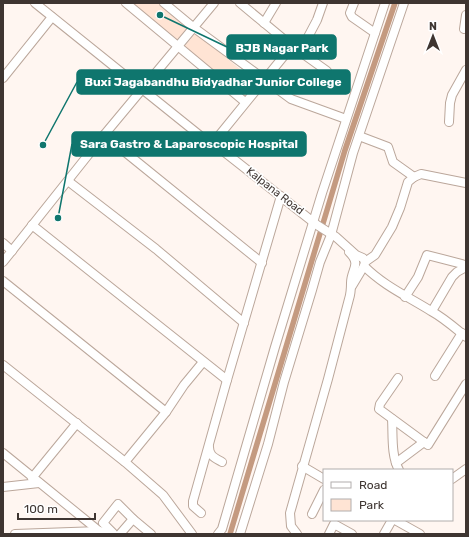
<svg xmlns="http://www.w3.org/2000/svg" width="469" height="537" font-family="Rubik,sans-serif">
<rect width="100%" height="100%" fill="#fff6f1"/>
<g fill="#ffe4d4">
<path d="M130 3H160L190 28 178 42Z"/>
<path d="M196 33 257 83 245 98 184 47Z"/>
</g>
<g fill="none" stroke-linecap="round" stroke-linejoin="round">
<path stroke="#c49a80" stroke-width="5.5" d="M230 534 345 150 395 3"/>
<g stroke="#bba79b" stroke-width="10">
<g id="minor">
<path d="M35 3 208 142 213 143 317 225 336 237 356 255 363 258 365 262 364 266 352 286"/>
<path d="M126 3 245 102"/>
<path d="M164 3 193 27 291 99 346 119"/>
<path d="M240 3 292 46 327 71"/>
<path d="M354 3 350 13 352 17 375 33"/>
<path d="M264 23 276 3"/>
<path d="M464 29 466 15"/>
<path d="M300 52 317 20 323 3"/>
<path d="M3 78 52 17"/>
<path d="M449 122 450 103 452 95 466 70"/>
<path d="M104 135 262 263"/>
<path d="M359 136 388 147 393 162 414 177"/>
<path d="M213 143 292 46"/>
<path d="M68 181 156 249 244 323"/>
<path d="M32 225 227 380"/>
<path d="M3 243 12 251"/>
<path d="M3 262 104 135 214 3"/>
<path d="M365 262 375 255 392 227 400 208 408 182 414 177 421 174 466 183"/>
<path d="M364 266C384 286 407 296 431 311 444 318 455 328 466 337"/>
<path d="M3 281 166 412"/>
<path d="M405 297 418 277 427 255 462 264 466 267"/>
<path d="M432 311 452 277 457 272 466 267"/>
<path d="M3 365 125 462 163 495 192 534"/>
<path d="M435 376 462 333"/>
<path d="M398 378 380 404 379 409 428 445 466 384"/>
<path d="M392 419C393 435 391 456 399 470"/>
<path d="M209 447C209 456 215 458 222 462"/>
<path d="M3 453 99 531"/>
<path d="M125 462 166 412 184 385 203 362"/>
<path d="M396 463 424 442"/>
<path d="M302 466 324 479"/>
<path d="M32 478 77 423"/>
<path d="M452 479 466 469"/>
<path d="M3 487 39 483"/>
<path d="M201 513 193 506V501L227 380 281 196"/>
<path d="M312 514 324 490"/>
<path d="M395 520 420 534"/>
<path d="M113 533 103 523 118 504 133 519"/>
<path d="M15 534 99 531 113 534"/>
<path d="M120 534 133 519 151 534"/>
<path d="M218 534 222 529 275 347 322 193 385 3"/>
<path d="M240 534 268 444 284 382 312 290 320 262 331 235 353 153 404 3"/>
<path d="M297 534 291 526 290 513 328 379 349 299C351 293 351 288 351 283 351 269 362 265 349 252"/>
<path d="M329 534 334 524 352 534"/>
<path d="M384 534 392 520"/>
</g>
</g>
<use href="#minor" stroke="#fff" stroke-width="8"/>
</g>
<g text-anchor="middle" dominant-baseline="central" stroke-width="3.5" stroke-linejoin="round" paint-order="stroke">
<g font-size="11" fill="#3e3531" stroke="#fff">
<text transform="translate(275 191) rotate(38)">Kalpana Road</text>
</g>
</g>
<path fill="none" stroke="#0f766e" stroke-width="1.5" d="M160 15L227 47M43 145L77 82M58 218L72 144"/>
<g fill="#0f766e" stroke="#fff" stroke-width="1.5">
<circle cx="160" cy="15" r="4"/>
<circle cx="43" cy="145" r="4"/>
<circle cx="58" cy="218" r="4"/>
</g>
<g fill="#0f766e" stroke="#0f766e" stroke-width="1.5">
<rect x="227" y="35" width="109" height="24" rx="4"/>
<rect x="77" y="70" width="273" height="24" rx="4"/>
<rect x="72" y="132" width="234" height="24" rx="4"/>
</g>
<g font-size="12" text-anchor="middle" font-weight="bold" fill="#fff">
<text x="282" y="52">BJB Nagar Park</text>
<text x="213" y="86">Buxi Jagabandhu Bidyadhar Junior College</text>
<text x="189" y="148">Sara Gastro &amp; Laparoscopic Hospital</text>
</g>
<rect width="469" height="537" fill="none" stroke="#3e3531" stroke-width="8"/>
<rect x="323" y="469" width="130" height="52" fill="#ffffff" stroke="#b2aead"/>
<rect x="331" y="482" width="20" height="6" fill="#ffffff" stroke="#b2aead"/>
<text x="359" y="489" font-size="12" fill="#3e3531">Road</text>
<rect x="331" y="499" width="20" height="12" fill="#ffe4d4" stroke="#b2aead"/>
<text x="359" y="509" font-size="12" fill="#3e3531">Park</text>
<g transform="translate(433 36)" stroke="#ffffff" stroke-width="3" paint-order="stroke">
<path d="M0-3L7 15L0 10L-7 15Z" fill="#3e3531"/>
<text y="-6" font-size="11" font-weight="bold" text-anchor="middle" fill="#3e3531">N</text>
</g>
<path d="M18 513v6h77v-6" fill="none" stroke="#3e3531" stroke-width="2"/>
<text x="24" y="513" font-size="12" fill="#3e3531" stroke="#ffffff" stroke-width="3" paint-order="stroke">100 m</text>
</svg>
